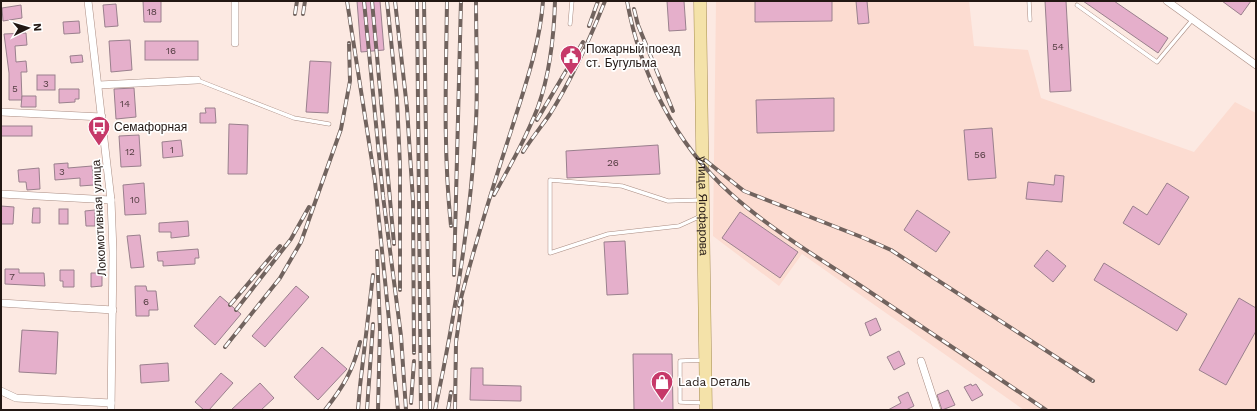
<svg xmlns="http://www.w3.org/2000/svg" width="1257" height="411" font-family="'Work Sans',sans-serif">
<rect width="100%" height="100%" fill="#fce9e2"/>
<path fill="#fcdcd1" d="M716 1H969L974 46 1028 50 1041 98 1194 152 1235 102 1256 113V410H1024L802 254 779 286 713 236Z"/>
<g fill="#e5afcb" stroke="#9a808d">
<path d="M143 1H161V22H144Z"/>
<path d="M357 1H380L384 50 361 52Z"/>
<path d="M667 1H684L686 30 669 31Z"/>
<path d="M755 1H832V21L755 22Z"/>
<path d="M856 1H867L869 23 858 24Z"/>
<path d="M1045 1H1066L1071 91 1050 92Z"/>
<path d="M1083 1H1114L1168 38 1158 53Z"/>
<path d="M1222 1H1251L1241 15Z"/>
<path d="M116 4 118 26 105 27 103 5Z"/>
<path d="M21 5 22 18 3 21 2 8Z"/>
<path d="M79 21 80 33 64 34 63 22Z"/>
<path d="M26 33 27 45 15 46 16 62 26 61 27 72H21L22 100H9V73L4 34Z"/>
<path d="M130 40 132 70 111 72 109 41Z"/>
<rect x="145" y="41" width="53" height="19"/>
<path d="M82 55 83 62 71 63 70 56Z"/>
<path d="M310 61 331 62 328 113 306 112Z"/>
<rect x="37" y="75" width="18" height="15"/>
<path d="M134 88 136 117 116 119 114 89Z"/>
<path d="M59 89H79V99H75V102L59 103Z"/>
<path d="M22 96H36V107H21Z"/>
<path d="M834 98V131L757 133 756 100Z"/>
<path d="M205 108H215L216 123H200V113H206Z"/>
<path d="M229 124 248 125 247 174H228Z"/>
<rect x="1" y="126" width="31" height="10"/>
<path d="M992 128 996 178 968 180 964 130Z"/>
<path d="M139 135 141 166 121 167 119 136Z"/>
<path d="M181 140 183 156 163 158 162 142Z"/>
<path d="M658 145 660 174 567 178 566 151Z"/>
<path d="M68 163V168L92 166 94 185 80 186V178L55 180 54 164Z"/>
<path d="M39 168 40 189 27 190 26 182H19L18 170Z"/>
<path d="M1055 175 1064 176 1062 202 1026 199 1028 182 1054 185Z"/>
<path d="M144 183 146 214 125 215 123 185Z"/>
<path d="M1167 183 1189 197 1159 245 1123 223 1133 206 1147 215Z"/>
<path d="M1 206 14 207 13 224H1Z"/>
<path d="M33 208H40V223H32Z"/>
<rect x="59" y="209" width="9" height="15"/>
<path d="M95 210V226H86L85 211Z"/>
<path d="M917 210 950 232 936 252 904 230Z"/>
<path d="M740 212 798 252 780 278 722 238Z"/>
<path d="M188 221 189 236 171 238V232H159V223Z"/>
<path d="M140 235 144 267 131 268 127 236Z"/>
<path d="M625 241 628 294 607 295 604 242Z"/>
<path d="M198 249 199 258H195V264L163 266V261H158L157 252Z"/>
<path d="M1047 250 1066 266 1053 282 1034 266Z"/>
<path d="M1104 263 1187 314 1177 331 1094 280Z"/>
<path d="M5 269H19V273H44L45 286 5 284Z"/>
<path d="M60 270H74V287H63V281H60Z"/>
<path d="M91 273H102V286L91 287Z"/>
<path d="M135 286H146L147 291H156L158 310H149V316H136Z"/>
<path d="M296 286 309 297 265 347 252 336Z"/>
<path d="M220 296 241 314 215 345 194 326Z"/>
<path d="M1239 298 1256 308V331L1226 385 1199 370Z"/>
<path d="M876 318 881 330 870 336 865 323Z"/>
<path d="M22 330 58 332 56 374 19 372Z"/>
<path d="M322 347 347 369 318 400 294 377Z"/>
<path d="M899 351 905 364 894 370 887 357Z"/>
<path d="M633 354H672L673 410H634Z"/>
<path d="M168 363 169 381 141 383 140 365Z"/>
<path d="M471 368H483V385L521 386V401L470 400Z"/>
<path d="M221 373 233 383 209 410H204L195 402Z"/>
<path d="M260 383 274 398 261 410H231Z"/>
<path d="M971 384 972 386 976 384 983 395 972 401 964 387Z"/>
<path d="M948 390 955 405 942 410 937 395Z"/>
<path d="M908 392 914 406 906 410H888L901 403 898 397Z"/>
</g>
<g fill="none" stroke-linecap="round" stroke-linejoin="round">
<g stroke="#aa8d83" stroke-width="4.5">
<g id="service">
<path d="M1029 1 1030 20"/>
<path d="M1077 5 1157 62 1193 19"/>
<path d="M570 24 572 1"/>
<path d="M197 80 294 118 329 124"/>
<path d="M700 200 668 201 622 186 550 180V253L608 234 679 226 701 216"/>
<path d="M704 360 680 361V402L704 403"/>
</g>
</g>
<g stroke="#aa8d83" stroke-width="8">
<g id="minor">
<path d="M88 1 111 200 113 252 111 410"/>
<path d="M1167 1 1256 65"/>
<path d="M235 43V1"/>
<path d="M99 85 197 80"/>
<path d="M1 112 102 117"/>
<path d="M1 194 111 200"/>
<path d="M1 303 113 310"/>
<path d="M921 361 937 410"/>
<path d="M1 391 16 398 111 403"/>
</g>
</g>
<g stroke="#a68e4f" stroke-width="13">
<g id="primary">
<path id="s1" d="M700 1 706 410"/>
</g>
</g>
<use href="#service" stroke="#fff" stroke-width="3.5"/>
<use href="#minor" stroke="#fff" stroke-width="7"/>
<use href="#primary" stroke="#f4e2a9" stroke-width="12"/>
<g stroke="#71635e" stroke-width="4">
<g id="rail">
<path d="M347 1 375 181 398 410"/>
<path d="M364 1 383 196 401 336 406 410"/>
<path d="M372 1 394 244"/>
<path d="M387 1 397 99 400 166V290"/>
<path d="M395 1 407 108 413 201 414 353"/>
<path d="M417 1 421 410"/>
<path d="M424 1 430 410"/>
<path d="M447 1C446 76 443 151 451 226"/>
<path d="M627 1C640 73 675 143 730 193 771 230 821 259 867 290 927 330 987 370 1046 410"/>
<path d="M634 9 638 25 673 111"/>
<path d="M295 14 297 1"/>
<path d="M303 14 305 1"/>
<path d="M589 26 598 1"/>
<path d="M537 120 583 42"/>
<path d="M523 152C531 139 541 127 550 114 572 79 589 41 605 1"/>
<path d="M705 160 744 191 864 238 891 250 1093 381"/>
<path d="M494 195C510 166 526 138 538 107 550 73 554 37 555 1"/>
<path d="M377 251 380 329 378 410"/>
<path d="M454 275 461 1"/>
<path d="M230 305 280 246"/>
<path d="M459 306C474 247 492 189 511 131 524 89 540 45 543 1"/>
<path d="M236 310 291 239 309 207"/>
<path d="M225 347 280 278 301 242 341 129 350 81 349 43"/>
<path d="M411 403 414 361"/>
<path d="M325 410C343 387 353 371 360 342"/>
<path d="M358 410 360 386 373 275"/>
<path d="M367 410 373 324"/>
<path d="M435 410C455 316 471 219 476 122 478 82 476 41 476 1"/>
<path d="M448 410 451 392"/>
<path d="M455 410 456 342 462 301"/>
</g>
</g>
<use href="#rail" stroke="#fff" stroke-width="2.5" stroke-dasharray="8" stroke-linecap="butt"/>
</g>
<defs>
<g id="civic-pin" transform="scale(1.15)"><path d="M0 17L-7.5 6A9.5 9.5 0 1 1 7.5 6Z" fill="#c63969" stroke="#fff"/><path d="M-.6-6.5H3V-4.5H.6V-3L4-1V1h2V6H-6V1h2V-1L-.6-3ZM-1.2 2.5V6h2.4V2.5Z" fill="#fff"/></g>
<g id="bus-pin" transform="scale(1.15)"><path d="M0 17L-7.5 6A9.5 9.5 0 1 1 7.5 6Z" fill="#c63969" stroke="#fff"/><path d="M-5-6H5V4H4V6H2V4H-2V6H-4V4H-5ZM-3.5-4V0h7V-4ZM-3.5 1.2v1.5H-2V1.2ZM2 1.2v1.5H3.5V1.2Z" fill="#fff"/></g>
<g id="shop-pin" transform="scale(1.15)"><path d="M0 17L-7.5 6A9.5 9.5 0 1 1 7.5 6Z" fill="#c63969" stroke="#fff"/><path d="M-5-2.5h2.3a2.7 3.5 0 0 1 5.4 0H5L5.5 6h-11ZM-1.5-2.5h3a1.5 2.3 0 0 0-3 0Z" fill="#fff"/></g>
</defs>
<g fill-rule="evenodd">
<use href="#civic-pin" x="571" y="56"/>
<use href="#bus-pin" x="99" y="127"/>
<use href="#shop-pin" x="662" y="382"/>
</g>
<g text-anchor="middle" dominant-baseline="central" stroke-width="3.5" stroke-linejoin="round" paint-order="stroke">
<g font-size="10" fill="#533d41">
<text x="152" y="11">18</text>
<text x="1058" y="46">54</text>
<text x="171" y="50">16</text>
<text x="46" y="83">3</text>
<text x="15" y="88">5</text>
<text x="125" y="103">14</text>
<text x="172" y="149">1</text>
<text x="130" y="151">12</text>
<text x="980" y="154">56</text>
<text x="613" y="162">26</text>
<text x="62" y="171">3</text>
<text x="135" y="199">10</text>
<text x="12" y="276">7</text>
<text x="146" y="301">6</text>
</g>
<g font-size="12" fill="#221713" stroke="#fff" text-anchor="start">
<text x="586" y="49">Пожарный поезд<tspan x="586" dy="14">ст. Бугульма</tspan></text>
<text x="114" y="127">Семафорная</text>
<text x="678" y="382">Lada Dеталь</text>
</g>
<g font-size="12" fill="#221713" stroke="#fff">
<text stroke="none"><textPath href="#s1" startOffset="205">улица Ягофарова</textPath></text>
<text transform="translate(99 218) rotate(-93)">Локомотивная улица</text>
</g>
</g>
<rect width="1257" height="411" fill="none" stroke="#221713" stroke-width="4"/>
<g transform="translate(28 28) rotate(85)" stroke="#ffffff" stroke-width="3" paint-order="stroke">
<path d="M0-3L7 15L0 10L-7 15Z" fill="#221713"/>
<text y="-6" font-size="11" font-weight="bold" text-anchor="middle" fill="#221713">N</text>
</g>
</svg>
